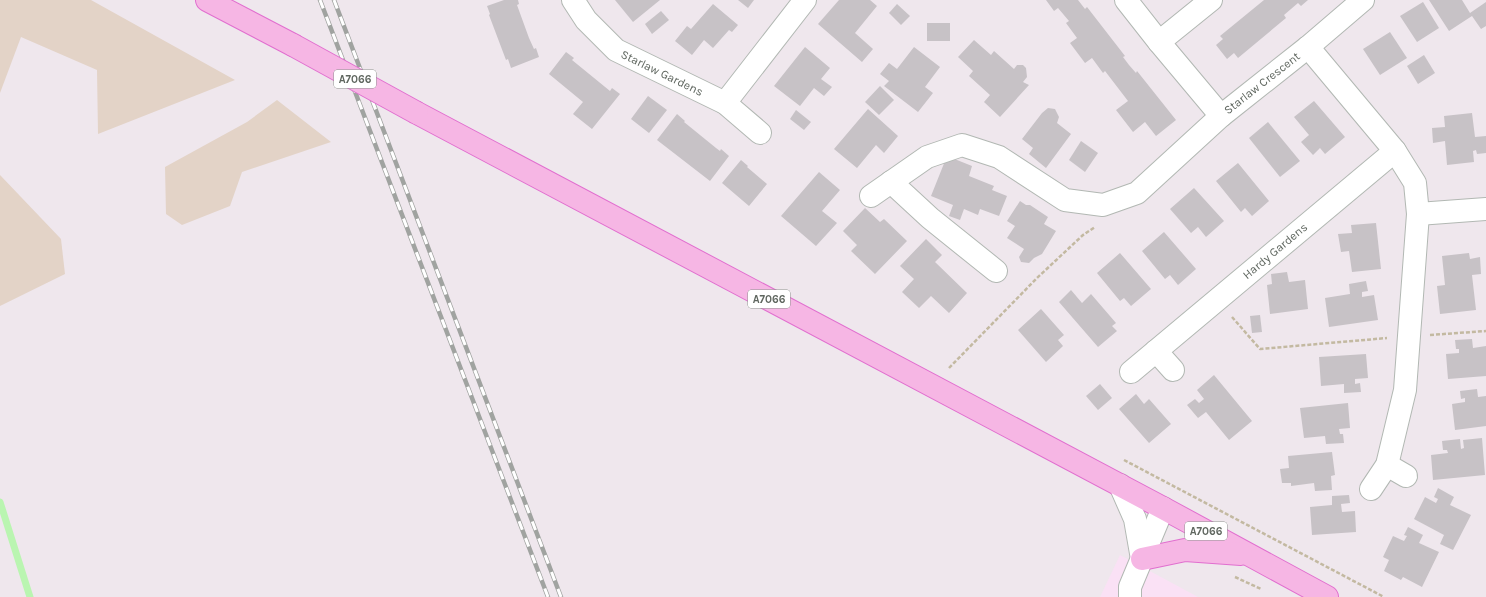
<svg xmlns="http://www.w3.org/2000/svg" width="1486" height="597" font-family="Karla,sans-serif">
<rect width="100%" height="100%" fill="#efe7ed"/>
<path fill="#fae1f5" d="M1120 555 1135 563 1198 597H1100Z"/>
<g fill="#e3d3c7">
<path d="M0 0H91L235 80 98 134 97 70 21 37 0 93Z"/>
<path d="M277 100 331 142 242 172 230 206 182 225 166 214 165 167 247 122Z"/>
<path d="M0 175 61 239 65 274 0 306Z"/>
</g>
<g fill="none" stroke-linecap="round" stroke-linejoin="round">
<path stroke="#baf5b1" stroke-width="7" d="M0 502 30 597"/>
</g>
<g fill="#c7c2c6">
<path d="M504 0H518L519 4 517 5 529 38 534 49 536 48 539 57 511 68 508 59 506 60 489 15 490 14 487 6Z"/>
<path d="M615 0H660L633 22Z"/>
<path d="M738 0H754L748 8Z"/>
<path d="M839 0H870L877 6 855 33 873 49 862 62 818 24Z"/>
<path d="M1046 0H1078L1085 9 1087 7 1125 56 1123 57 1129 65 1136 73 1137 71 1176 120 1156 136 1145 122 1133 132 1116 110 1128 101 1105 71 1103 73 1092 58 1085 63 1070 43 1077 38 1066 23 1069 21 1058 8 1054 11Z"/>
<path d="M1264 0H1308L1301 6 1298 3 1284 15 1286 18 1238 58 1234 53 1227 59 1216 45 1223 39 1220 36Z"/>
<path d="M1429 0H1462L1470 13 1486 2V26L1481 29 1472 16 1449 31Z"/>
<path d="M1423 2 1439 28 1417 42 1400 16Z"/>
<path d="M713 4 738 25 732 32 729 30 713 48 704 40 692 55 675 41 687 26 691 29Z"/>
<path d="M897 4 910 16 901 25 889 13Z"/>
<path d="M661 11 669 20 652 34 645 24Z"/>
<rect x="927" y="23" width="23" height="18"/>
<path d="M1390 32 1407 58 1380 75 1363 49Z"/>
<path d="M974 40 991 55 994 51 1014 69 1017 65H1023L1026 68 1027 77 1023 82 1029 85 1000 117 984 102 990 95 969 76 973 71 958 57Z"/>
<path d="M805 47 830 68 821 79 832 87 824 96 814 88 800 106 774 86Z"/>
<path d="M914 47 940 67 925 87 933 93 918 112 884 86 889 81 880 74 889 63 897 69Z"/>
<path d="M566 52 574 58 572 60 610 91 612 88 620 94 592 129 573 114 583 102 549 74Z"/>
<path d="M1424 55 1435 73 1418 84 1407 66Z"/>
<path d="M880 86 894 100 879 115 865 102Z"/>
<path d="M648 96 667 110 649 133 631 119Z"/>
<path d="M1314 101 1345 137 1325 154 1320 148 1313 155 1301 142 1309 135 1294 117Z"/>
<path d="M1048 108 1055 109 1059 117 1057 123 1071 134 1046 168 1029 154 1033 148 1022 139 1042 113Z"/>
<path d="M868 109 898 136 884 153 876 145 857 168 834 149Z"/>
<path d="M796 110 811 122 804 130 790 119Z"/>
<path d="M1472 113 1475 137 1486 136V153L1477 154 1476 150 1473 151 1474 162 1447 165 1445 141 1433 143 1432 128 1445 127 1444 116Z"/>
<path d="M677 114 685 121 684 122 716 148 720 151 721 149 729 156 710 181 657 140Z"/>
<path d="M1268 122 1300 161 1280 177 1249 138Z"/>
<path d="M1081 141 1098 153 1085 172 1069 160Z"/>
<path d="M947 156 972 166 969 176 994 186 992 190 1007 196 999 216 980 209 978 215 964 209 960 220 949 216 953 205 931 196Z"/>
<path d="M741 160 748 166 747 167 767 184 749 206 722 183Z"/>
<path d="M1238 163 1269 201 1252 216 1245 208 1241 212 1216 181Z"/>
<path d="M819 172 840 190 822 211 837 223 816 246 781 216Z"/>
<path d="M1194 188 1224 221 1206 237 1198 227 1191 233 1170 209Z"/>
<path d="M1020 201 1026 205H1030L1048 217 1044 224 1056 231 1042 254 1034 258 1029 263 1021 262 1019 257 1024 249 1007 238 1015 226 1007 221Z"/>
<path d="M865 208 880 222 884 219 907 241 875 274 851 251 857 245 843 231Z"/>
<path d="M1376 223 1381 269 1352 272 1349 251 1341 252 1338 234 1352 233 1351 225Z"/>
<path d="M1164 232 1196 269 1178 285 1170 275 1165 279 1142 251Z"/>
<path d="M926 239 942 255 935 262 967 293 949 313 931 296 919 308 902 292 914 279 900 266Z"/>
<path d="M1120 253 1151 289 1131 306 1124 298 1120 301 1097 273Z"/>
<path d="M1469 253 1470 259 1480 257 1481 274 1472 275 1476 310 1440 314 1437 286 1445 285 1442 256Z"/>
<path d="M1287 272 1289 282 1305 280 1308 309 1270 314 1267 285 1272 284 1271 274Z"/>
<path d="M1366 281 1368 291 1362 292V297L1374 295 1378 320 1329 327 1325 298 1350 294 1349 284Z"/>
<path d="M1071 290 1082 303 1091 294 1116 323 1112 326 1117 331 1098 347 1059 302Z"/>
<path d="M1041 309 1064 335 1058 340 1063 346 1046 362 1018 330Z"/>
<path d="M1260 315 1262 332 1252 333 1250 316Z"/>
<path d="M1472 339 1473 348 1486 346V376L1448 379 1446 354 1459 353V349H1456L1455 340Z"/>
<path d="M1366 354 1368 378 1355 379V384L1360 383 1361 392 1344 393V384L1321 386 1319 357Z"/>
<path d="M1214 375 1252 421 1229 440 1206 412 1198 418 1187 405 1195 399 1199 403 1204 399 1197 390Z"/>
<path d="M1100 384 1112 398 1098 410 1086 396Z"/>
<path d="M1477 389 1478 397 1486 396V426L1455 430 1452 404 1465 402V398L1461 399 1460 391Z"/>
<path d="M1136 394 1144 404 1149 399 1171 424 1149 443 1119 409Z"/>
<path d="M1348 403 1350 428 1339 429 1340 434H1343L1344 443 1326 444 1325 436 1304 438 1300 408Z"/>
<path d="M1482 438 1485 475 1433 480 1431 455 1448 453 1447 450H1443L1442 441 1460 439 1461 449 1464 448 1463 440Z"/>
<path d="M1332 452 1335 475 1331 476 1332 490 1315 491 1314 483 1291 486V483H1282L1280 469 1289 468 1288 456Z"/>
<path d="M1438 488 1454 497 1450 505 1471 515 1453 550 1440 544 1444 535 1414 519 1425 497 1436 503 1438 499 1434 497Z"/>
<path d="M1349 495 1350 503 1341 504 1342 512 1355 511 1356 532 1312 535 1310 507 1332 505V496Z"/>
<path d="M1408 527 1423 535 1419 543 1439 552 1422 587 1403 577 1401 580 1384 571 1389 560 1383 557 1393 536 1404 541 1407 536 1404 535Z"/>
</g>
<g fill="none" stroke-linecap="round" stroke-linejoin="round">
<g stroke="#b2b8b3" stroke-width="24">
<g id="minor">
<path d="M573 0 586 20 616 50 725 103 760 133"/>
<path d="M1126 0 1159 42 1221 116 1308 47 1363 0"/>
<path d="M1159 42 1211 0"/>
<path d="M1308 47 1395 151 1415 183 1418 214 1405 390 1387 465 1371 489"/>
<path d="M725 103 805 0"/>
<path d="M891 182 930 218 996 271"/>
<path d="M871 196 927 157 962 145 999 157 1065 200 1103 205 1137 193 1221 116"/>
<path d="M1418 214 1486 209"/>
<path d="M1156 351 1173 370"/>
<path d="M1131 372 1395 151"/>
<path d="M1387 465 1406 476"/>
<path d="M1120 485 1135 519 1142 559"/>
<path d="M1130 597V587L1163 508"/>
</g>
</g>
<g stroke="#e16fcf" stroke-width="24">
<g id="major">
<path d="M207 0 293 45"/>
<path d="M417 113 1163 508 1327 597"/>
<path d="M1142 559 1185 550 1241 554"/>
</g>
</g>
<g stroke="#c3b9a1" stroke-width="2.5" stroke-dasharray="4 2" stroke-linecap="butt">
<path d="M1232 317 1260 349 1387 338"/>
<path d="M1430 335 1486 331"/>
<path d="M949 368 1037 278 1083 235 1095 227"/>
<path d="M1124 460 1384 597"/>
<path d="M1235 577 1261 589"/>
</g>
<use href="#minor" stroke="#fff" stroke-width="22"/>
<use href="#major" stroke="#f6b6e4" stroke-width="22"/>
<g stroke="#a0a3a0" stroke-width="4.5">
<g id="rail">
<path d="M320 0 548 597"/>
<path d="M334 0 561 597"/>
</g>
</g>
<use href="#rail" stroke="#fff" stroke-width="3" stroke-dasharray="9" stroke-linecap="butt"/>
<g stroke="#e16fcf" stroke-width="24" stroke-linecap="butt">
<path id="major-bridge" d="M293 45 417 113"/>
</g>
<use href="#major-bridge" stroke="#f6b6e4" stroke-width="22"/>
</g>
<g text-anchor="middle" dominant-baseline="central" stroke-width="4" stroke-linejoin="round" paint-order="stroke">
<g fill="#fff" stroke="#8f948f" stroke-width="1">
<rect x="334" y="70" width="42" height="18" rx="3"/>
<rect x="748" y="290" width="42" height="18" rx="3"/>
<rect x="1185" y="522" width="42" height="18" rx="3"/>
</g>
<g font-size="11" font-weight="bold" fill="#5f665f">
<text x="355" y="79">A7066</text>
<text x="769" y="299">A7066</text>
<text x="1206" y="531">A7066</text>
</g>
<g font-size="12" fill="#5f665f" stroke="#fff">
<text transform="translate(662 73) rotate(26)">Starlaw Gardens</text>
<text transform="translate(1262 83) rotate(-38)">Starlaw Crescent</text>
<text transform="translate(1275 251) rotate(-40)">Hardy Gardens</text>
</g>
</g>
</svg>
